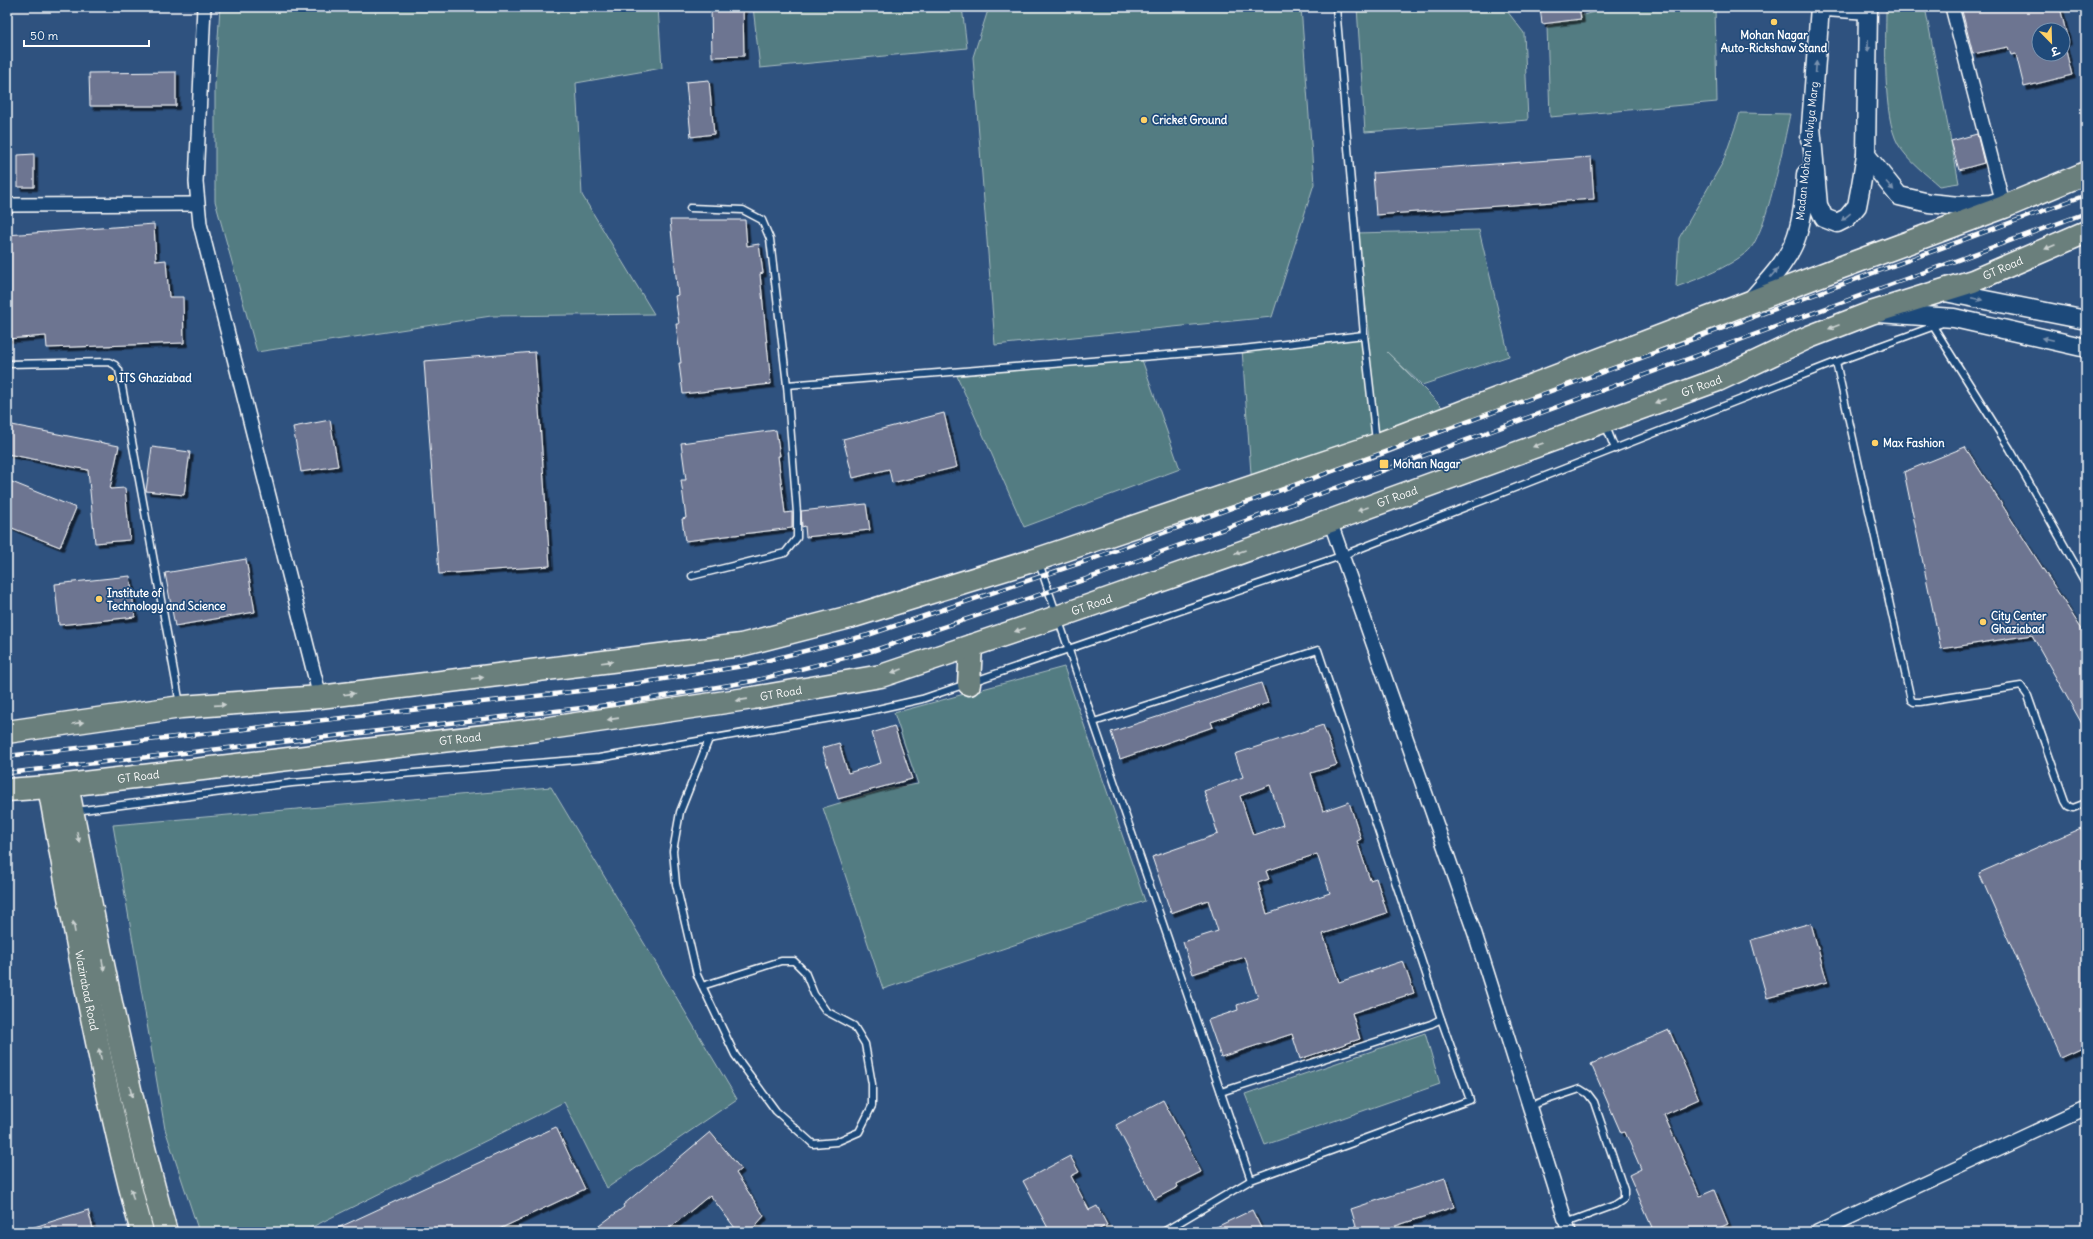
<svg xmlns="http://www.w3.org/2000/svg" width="2093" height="1239" font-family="Delius,'Playpen Sans Deva',sans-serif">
<defs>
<filter id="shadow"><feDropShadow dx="3.5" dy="3.5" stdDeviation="0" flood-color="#0009"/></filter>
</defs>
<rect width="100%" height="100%" fill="#2f527f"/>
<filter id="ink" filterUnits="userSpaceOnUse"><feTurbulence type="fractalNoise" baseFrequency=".025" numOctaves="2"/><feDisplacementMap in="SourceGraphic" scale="8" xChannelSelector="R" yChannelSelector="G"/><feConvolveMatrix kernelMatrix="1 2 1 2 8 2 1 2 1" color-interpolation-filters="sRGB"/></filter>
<g filter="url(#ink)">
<g fill="#527b82" stroke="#a8bdc0">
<path d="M220 7H658L662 68 576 83 582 195 654 314 491 316 257 352 215 201V85Z"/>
<path d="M753 7H962L967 48 760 68Z"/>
<path d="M989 7H1301L1314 184 1272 317 995 345 973 57Z"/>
<path d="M1357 7H1504L1524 33 1528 120 1365 132Z"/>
<path d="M1610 7H1715L1717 102 1550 117 1547 26Z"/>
<path d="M1886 7H1925L1959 183 1939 186C1925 173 1908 161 1898 144 1882 115 1886 41 1886 7Z"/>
<path d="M1740 113 1790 114C1784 141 1766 238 1747 252 1727 268 1701 278 1676 287L1679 238 1723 162Z"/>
<path d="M1479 230 1509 356 1422 385 1387 352 1451 416 1252 487 1242 349 1370 337 1356 233Z"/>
<path d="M1141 357 1180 469 1024 527 957 376Z"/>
<path d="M1064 667 1145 901 883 989 823 808 886 789 918 784 894 713Z"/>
<path d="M551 787 737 1099 607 1188 564 1102 302 1232H199L165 1129 113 825Z"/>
<path d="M1425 1033 1440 1084 1265 1145 1245 1094Z"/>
</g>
<g fill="#6d7491" stroke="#fff" fill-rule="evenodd" filter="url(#shadow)">
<path d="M711 7H743L744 56 712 57Z"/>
<path d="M1540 7H1579L1581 19 1542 24Z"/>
<path d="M1961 7H2060L2068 41 2064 43 2072 75 2024 87 2016 54 2011 55 2008 47 1973 54ZM2039 30H2063V54H2039Z"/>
<path d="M176 72V106H90L89 73Z"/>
<path d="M709 80 714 134 691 137 686 82Z"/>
<path d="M1977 134 1984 163 1959 170 1951 141Z"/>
<path d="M34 154V187H18V155Z"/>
<path d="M1591 157 1594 199 1376 215 1373 173Z"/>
<path d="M670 220H745L747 246 759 244 763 273 760 274 771 384 683 394 679 363H681L676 324H679L675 296 678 295Z"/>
<path d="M154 224 156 261 166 260 169 297H183L184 343 47 348 46 336 7 339V235Z"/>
<path d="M535 352 550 566 439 574 424 361Z"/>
<path d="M944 413 957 467 892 483 889 469 853 478 843 439Z"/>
<path d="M330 420 338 466 301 472 293 427Z"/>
<path d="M7 424 119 446 110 489 125 488 130 540 95 543 88 470 7 454Z"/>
<path d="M776 430 780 456H778L785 513 792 512V528L685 541 682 519 686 518 681 480H686L681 443Z"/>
<path d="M152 447 190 452 184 495 146 491Z"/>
<path d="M1965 447 2086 636V731L2032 635 1941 649 1904 472Z"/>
<path d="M7 480 76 508 60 547 7 526Z"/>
<path d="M866 504 870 530 806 537 805 526 802 527 801 511Z"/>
<path d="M246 559 255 612 175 626 165 573Z"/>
<path d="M130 576 135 617 59 625 55 584Z"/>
<path d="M1261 683 1268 703 1211 722 1213 727 1120 759 1111 732Z"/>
<path d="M1323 725 1337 765 1311 773 1323 811 1349 802 1361 839 1357 841 1370 880 1376 878 1387 913 1323 934 1339 982 1403 961 1414 993 1352 1013 1360 1039 1300 1059 1292 1034 1221 1057 1208 1020 1238 1010 1237 1005 1258 998 1245 957 1193 974 1183 942 1218 931 1208 900 1171 913 1152 857 1218 834 1204 791 1243 777 1235 754ZM1270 785 1283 825 1253 835 1240 796ZM1317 854 1330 893 1267 914 1258 883 1269 879 1266 871Z"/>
<path d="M894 726 912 779 838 799 822 748 839 743 848 773 881 763 872 733Z"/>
<path d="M2081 828 2086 840V1045L2060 1057 1979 873Z"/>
<path d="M1811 923 1827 982 1767 998 1751 940Z"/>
<path d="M1669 1030 1699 1099 1664 1115 1700 1196 1714 1190 1728 1224 1710 1232H1654L1629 1175 1641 1169 1625 1132 1621 1133 1591 1064Z"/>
<path d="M1163 1100 1201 1172 1177 1184 1178 1187 1155 1199 1116 1125Z"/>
<path d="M556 1127 585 1189 493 1232H329Z"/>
<path d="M710 1132 741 1169 736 1173 764 1216 750 1232H738L710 1195 665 1232H591L624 1207 623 1205Z"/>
<path d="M1070 1156 1079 1172 1071 1176 1089 1210 1097 1206 1107 1225 1094 1232H1050L1023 1181Z"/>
<path d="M1445 1178 1454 1207 1377 1232H1358L1351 1209Z"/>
<path d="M88 1210 94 1232H28V1229Z"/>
<path d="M1252 1210 1263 1232H1206Z"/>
</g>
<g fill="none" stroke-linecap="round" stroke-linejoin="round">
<g stroke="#fff" stroke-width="9">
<g id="lane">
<path d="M1336 7 1364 335 1376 441"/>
<path d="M690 208 743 210 762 220 770 239 787 385 797 513V538L785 553 692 576"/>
<path d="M1933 326 2010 449 2086 584"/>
<path d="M1836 362 1911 700 1914 702H1920L2021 686 2028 696 2065 801 2068 806 2073 808 2086 803"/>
<path d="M7 364 109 362 115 365 119 370 180 704"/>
<path d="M787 385 1242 349 1364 335"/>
<path d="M1605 424 1615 449"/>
<path d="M1039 563 1251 1180"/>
<path d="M1094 722 1318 650 1441 1019 1470 1100 1251 1180 1163 1232"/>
<path d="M75 811 292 783 599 758 860 713 922 699 1341 556 1836 362 1940 324"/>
<path d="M702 986 781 961H794L805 972 814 994 826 1011 854 1026 865 1044 872 1084V1106L859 1132 836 1142 813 1144 776 1111 735 1055 697 975 676 884 673 851 680 812 709 739"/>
<path d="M1221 1092 1431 1024 1441 1019"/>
<path d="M1529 1106 1580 1089 1588 1094 1594 1102 1624 1190V1199L1615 1205 1566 1223"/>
</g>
</g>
<g stroke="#fff" stroke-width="16">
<g id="street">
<path d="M204 7 196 182 200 224 320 697"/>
<path d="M1952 7 2004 207"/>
<path d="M7 205 197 204"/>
<path d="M1330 521 1475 934 1569 1232"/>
<path d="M1818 1232 2086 1108"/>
</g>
</g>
<g stroke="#fff" stroke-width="21">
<g id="secondary">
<path d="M1826 7 1868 10"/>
<path d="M1811 127 1818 205 1824 218 1837 223 1847 218 1857 206 1861 185 1866 155 1868 7"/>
<path d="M1810 139 1820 7"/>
<path d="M1866 155 1899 196 1929 203 1959 206 1991 204 2002 201"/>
<path d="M1940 291 2086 320"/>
<path d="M1749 303C1766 283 1789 261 1797 235 1803 216 1805 194 1806 174"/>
<path d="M1878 313 1954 318 2086 348"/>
</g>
</g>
<g stroke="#fff" stroke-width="25">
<g id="highway">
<path d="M969 684 971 646"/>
<path d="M7 732 181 707 320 697 741 645 854 616 1038 559 1376 445 1834 270 2004 207 2086 173"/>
<path d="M67 785C97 935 125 1085 166 1232"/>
<path id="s1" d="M49 787C76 936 102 1086 142 1232"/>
<path id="s2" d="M7 790 49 787 536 730 753 698 881 676 1057 617 1330 521 1718 380 1809 337 1871 313 1973 281 2086 232"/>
</g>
</g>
<use href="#lane" stroke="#1f4a7a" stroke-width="6"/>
<use href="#street" stroke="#1f4a7a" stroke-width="13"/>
<use href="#secondary" stroke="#1f4a7a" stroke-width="18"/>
<use href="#highway" stroke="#6b7f7c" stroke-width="22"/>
<g stroke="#fff" stroke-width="4.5">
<g id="rail">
<path d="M7 756 615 687 749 665 868 635 1095 558 2086 195"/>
<path d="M7 773 617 704 753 681 872 651 1101 574 2086 213"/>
</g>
</g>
<use href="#rail" stroke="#1f4a7a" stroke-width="3" stroke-dasharray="9" stroke-linecap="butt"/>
</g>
<defs><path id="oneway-solid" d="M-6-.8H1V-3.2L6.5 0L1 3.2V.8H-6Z"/></defs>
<g fill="#7992af">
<use href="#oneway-solid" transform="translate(1868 46) rotate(91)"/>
<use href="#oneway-solid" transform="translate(1816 67) rotate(-86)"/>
<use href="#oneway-solid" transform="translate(1890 186) rotate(48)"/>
<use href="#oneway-solid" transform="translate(1846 217) rotate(141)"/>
<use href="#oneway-solid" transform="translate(1774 273) rotate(-50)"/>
<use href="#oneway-solid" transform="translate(1977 299) rotate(12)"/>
<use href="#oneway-solid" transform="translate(2048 339) rotate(-168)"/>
</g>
<g fill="#cbd2d1">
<use href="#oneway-solid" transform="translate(2050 247) rotate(157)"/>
<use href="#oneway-solid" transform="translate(1834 327) rotate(159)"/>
<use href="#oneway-solid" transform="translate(1660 401) rotate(160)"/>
<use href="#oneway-solid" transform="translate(1538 445) rotate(160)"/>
<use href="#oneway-solid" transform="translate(1363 509) rotate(160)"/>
<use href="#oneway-solid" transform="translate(1240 552) rotate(161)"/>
<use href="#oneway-solid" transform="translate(1020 630) rotate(161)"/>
<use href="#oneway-solid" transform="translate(607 662) rotate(-7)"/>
<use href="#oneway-solid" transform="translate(897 671) rotate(161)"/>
<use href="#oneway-solid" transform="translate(478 678) rotate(-7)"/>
<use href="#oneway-solid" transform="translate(349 694) rotate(-7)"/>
<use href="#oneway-solid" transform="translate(742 700) rotate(172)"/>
<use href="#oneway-solid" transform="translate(220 705) rotate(-4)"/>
<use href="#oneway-solid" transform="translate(613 719) rotate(172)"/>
<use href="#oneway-solid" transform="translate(78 723) rotate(-9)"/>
<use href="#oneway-solid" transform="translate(78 837) rotate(79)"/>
<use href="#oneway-solid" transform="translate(74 927) rotate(-100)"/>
<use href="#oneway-solid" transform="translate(103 965) rotate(79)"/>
<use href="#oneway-solid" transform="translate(100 1054) rotate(-102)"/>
<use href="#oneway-solid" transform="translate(131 1092) rotate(78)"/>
<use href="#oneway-solid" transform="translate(132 1194) rotate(-105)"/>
</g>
</g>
<g fill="#ffd166" stroke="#1f4a7a" stroke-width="1.5">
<circle cx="1774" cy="22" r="4"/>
<circle cx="1144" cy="120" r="4"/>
<circle cx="111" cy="378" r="4"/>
<circle cx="1875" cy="443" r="4"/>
<rect x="1379" y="459" width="10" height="10" rx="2"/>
<circle cx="99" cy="599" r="4"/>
<circle cx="1983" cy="622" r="4"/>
</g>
<g text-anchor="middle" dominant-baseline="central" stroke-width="3.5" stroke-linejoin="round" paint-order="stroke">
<g font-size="11" font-weight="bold" fill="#fff" stroke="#1f4a7a" text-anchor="start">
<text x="1774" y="35" text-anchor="middle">Mohan Nagar<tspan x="1774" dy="13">Auto-Rickshaw Stand</tspan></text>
<text x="1152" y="120">Cricket Ground</text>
<text x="119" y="378">ITS Ghaziabad</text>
<text x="1883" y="443">Max Fashion</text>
<text x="1393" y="464">Mohan Nagar</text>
<text x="107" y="593">Institute of<tspan x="107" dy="13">Technology and Science</tspan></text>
<text x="1991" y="616">City Center<tspan x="1991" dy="13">Ghaziabad</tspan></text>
</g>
<g font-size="11" fill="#fff" stroke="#1f4a7a">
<text transform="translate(1807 151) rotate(-84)">Madan Mohan Malviya Marg</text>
<text stroke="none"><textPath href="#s2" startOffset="2076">GT Road</textPath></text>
<text stroke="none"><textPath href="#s2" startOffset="1752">GT Road</textPath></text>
<text stroke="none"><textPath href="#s2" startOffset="1428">GT Road</textPath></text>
<text stroke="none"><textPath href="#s2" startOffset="1104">GT Road</textPath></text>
<text stroke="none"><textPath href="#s2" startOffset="780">GT Road</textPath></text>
<text stroke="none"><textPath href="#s2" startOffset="456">GT Road</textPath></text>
<text stroke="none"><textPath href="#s2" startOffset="132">GT Road</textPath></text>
<text stroke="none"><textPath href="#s1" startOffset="207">Wazirabad Road</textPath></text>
</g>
</g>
<rect width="2093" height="1239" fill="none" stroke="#1f4a7a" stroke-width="24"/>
<rect x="12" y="12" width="2069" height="1215" fill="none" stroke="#fff" stroke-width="1.5" filter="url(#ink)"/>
<g transform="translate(2051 42) rotate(157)"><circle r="19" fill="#1f4a7a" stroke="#7992af"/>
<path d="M0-3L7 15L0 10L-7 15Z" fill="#ffd166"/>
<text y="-6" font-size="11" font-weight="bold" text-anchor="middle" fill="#ffffff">उ</text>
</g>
<path d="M24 40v6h125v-6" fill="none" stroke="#ffffff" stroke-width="2"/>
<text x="30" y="40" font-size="12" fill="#ffffff" stroke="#1f4a7a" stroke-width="3" paint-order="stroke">50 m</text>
</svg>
